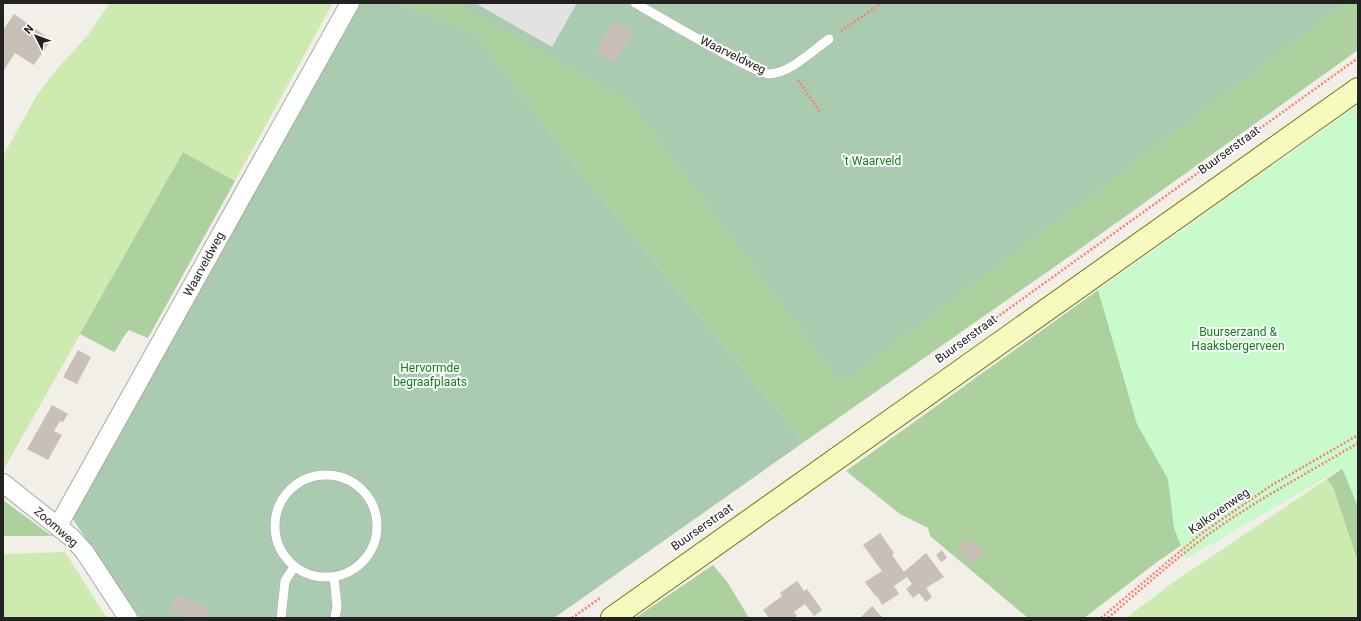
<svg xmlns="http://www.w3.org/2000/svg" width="1361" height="621" font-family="Roboto,sans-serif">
<rect width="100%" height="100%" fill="#f2efe9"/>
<g fill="#cdebb0">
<path d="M110 3H333L235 181 183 152 3 471V156L37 95 56 70 88 35Z"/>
<path d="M1327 479 1333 487 1358 562V618H1126L1172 583Z"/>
<path d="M65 552 107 618H3V554Z"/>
</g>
<g fill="#add19e">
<path d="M397 3H1358V50L1070 256 804 442 585 178 473 33Z"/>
<path d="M183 152 235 181 148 338 129 330C122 337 120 345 114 352L80 334Z"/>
<path d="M1098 290 1259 492 1157 562 1084 618H1028L930 536 928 528 900 514 846 471Z"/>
<path d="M1358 458V562L1333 487 1327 479Z"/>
<path d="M3 500 49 534 55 536H3Z"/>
<path d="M713 565 728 583 749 618H635Z"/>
</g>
<g fill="#aacbaf">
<path d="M358 3H397L473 32 585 178 804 442 554 618H140L72 518Z"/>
<path d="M455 3H1346L841 383 629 101Z"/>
</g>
<path fill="#c8facc" d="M1358 105V507L1342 468 1186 559 1174 528 1168 479 1137 424 1098 290Z"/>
<path fill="#e2e2e2" d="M475 3H577L552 47Z"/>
<g fill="#c7bfb8">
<path d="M14 14 51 40 34 65 15 53 4 70 3 30Z"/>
<path d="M615 21 634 33 614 63 595 51Z"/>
<path d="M78 350 91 357 77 384 63 377Z"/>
<path d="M52 405 68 414 63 422 60 421 54 431 62 435 48 460 27 449Z"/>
<path d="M880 533 894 553 892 555 904 572 926 553 944 577 926 588 932 597 926 602 919 593 913 598 906 589 912 584 907 577 894 586 899 594 882 605 877 596 876 597 865 582 882 571 863 545Z"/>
<path d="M971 538 984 553 970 564 957 548Z"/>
<path d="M942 550 947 558 941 562 936 555Z"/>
<path d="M797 581 804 591 807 589 822 610 814 616 805 604 794 612 797 616 793 618H769L763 610 782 596 780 593Z"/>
<path d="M176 595 211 608 207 618H190L170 611Z"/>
<path d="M872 606 883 618H860Z"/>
</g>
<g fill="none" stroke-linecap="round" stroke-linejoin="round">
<g stroke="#a9a9a9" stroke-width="10">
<g id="lane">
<path d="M635 3C653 13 757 75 769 74 792 72 811 52 829 39"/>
<circle cx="326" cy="526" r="51"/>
<path d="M334 577 337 606 335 618"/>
<path d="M281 618 285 581 294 567"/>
</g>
</g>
<g stroke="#a9a9a9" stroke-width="20">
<g id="street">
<path d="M3 483 71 537 84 551 128 618"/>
<path d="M58 526 350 3"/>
</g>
</g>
<g stroke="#707d05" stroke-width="24">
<path id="secondary" d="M612 618 1358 89"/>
</g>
<g stroke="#fa8072" stroke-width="2.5" stroke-dasharray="2 2" stroke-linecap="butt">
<path d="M841 31 882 3"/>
<path d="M798 80 820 112"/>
<path d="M993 320 1358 58"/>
<path d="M572 618 600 598"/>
<path d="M1101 618 1202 533 1272 485 1358 435"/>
<path d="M1108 618C1141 589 1174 560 1209 534 1256 500 1308 473 1358 443"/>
</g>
<use href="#lane" stroke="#fff" stroke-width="9"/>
<use href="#street" stroke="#fff" stroke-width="18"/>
<use href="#secondary" stroke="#f7fabf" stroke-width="22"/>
</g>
<g text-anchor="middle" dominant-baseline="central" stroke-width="4" stroke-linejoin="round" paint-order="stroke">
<g font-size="12" fill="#222" stroke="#fff">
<text transform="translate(733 55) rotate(26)">Waarveldweg</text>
<text transform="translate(1229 150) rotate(-36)">Buurserstraat</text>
<text transform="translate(204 264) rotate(-61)">Waarveldweg</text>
<text transform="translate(966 339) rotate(-36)">Buurserstraat</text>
<text transform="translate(1219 511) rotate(-35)">Kalkovenweg</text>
<text transform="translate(56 527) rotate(41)">Zoomweg</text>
<text transform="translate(702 527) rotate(-35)">Buurserstraat</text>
</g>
<g font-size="12" fill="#0c8416" stroke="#fff">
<text x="872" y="161">'t Waarveld</text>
<text x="1238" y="332">Buurserzand &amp;<tspan x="1238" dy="14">Haaksbergerveen</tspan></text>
<text x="430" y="368">Hervormde<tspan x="430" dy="14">begraafplaats</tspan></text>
</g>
</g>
<rect width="1361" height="621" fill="none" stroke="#222222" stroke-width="8"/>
<g transform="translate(36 36) rotate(312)" stroke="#ffffff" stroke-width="3" paint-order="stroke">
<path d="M0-3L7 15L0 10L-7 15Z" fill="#222222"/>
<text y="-6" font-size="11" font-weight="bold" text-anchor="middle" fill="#222222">N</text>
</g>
</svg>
